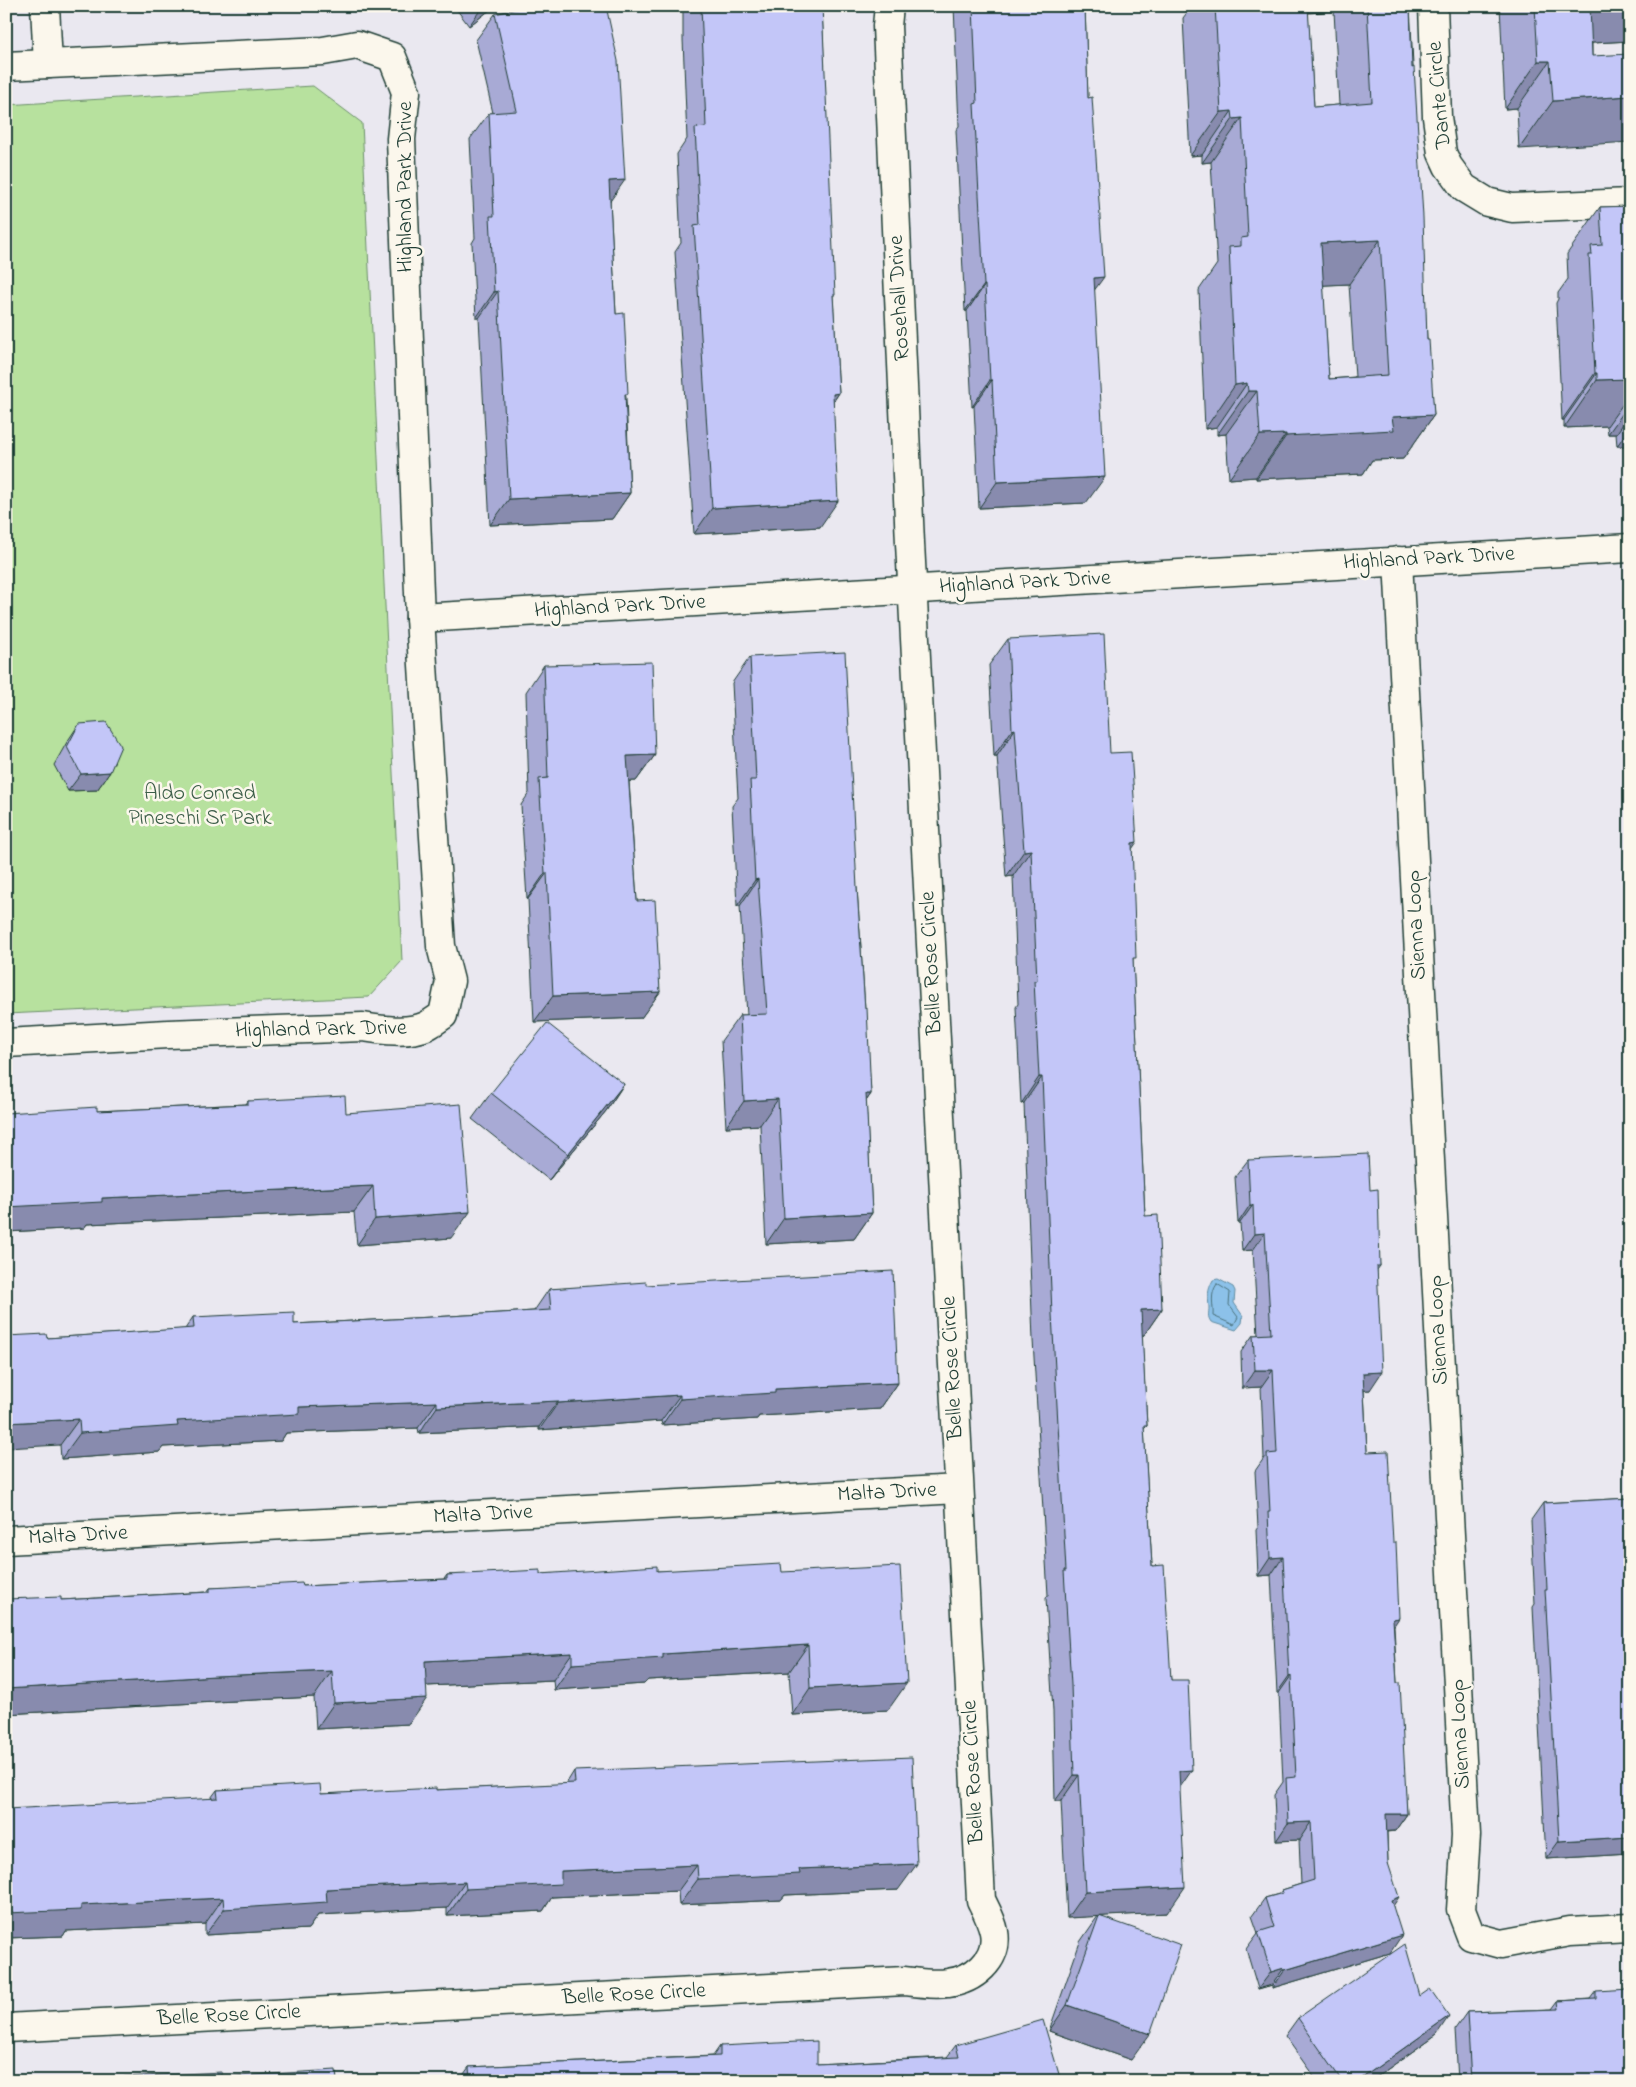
<svg xmlns="http://www.w3.org/2000/svg" width="1636" height="2087" font-family="'Indie Flower',sans-serif">
<rect width="100%" height="100%" fill="#eae8f0"/>
<filter id="ink" filterUnits="userSpaceOnUse"><feTurbulence type="fractalNoise" baseFrequency=".02" numOctaves="2"/><feDisplacementMap in="SourceGraphic" scale="10" xChannelSelector="R" yChannelSelector="G"/><feConvolveMatrix kernelMatrix="1 2 1 2 8 2 1 2 1" color-interpolation-filters="sRGB"/></filter>
<g filter="url(#ink)">
<path fill="#b7e19e" stroke="#6b8f69" d="M313 86 362 123 402 961 369 997 6 1014V105Z"/>
<path fill="#8cc1e9" stroke="#608ca1" d="M1218 1279 1233 1287 1235 1291 1234 1303 1243 1316 1242 1323 1236 1330 1211 1322C1207 1316 1209 1314 1209 1307 1208 1296 1207 1291 1213 1280Z"/>
<g fill="none" stroke-linecap="round" stroke-linejoin="round">
<path stroke="#4b727c" stroke-width="1" d="M1217 1284 1230 1292 1229 1305 1238 1317 1234 1325 1213 1316C1214 1305 1209 1295 1217 1284Z"/>
<g stroke="#1f3d34" stroke-width="31">
<g id="street">
<path d="M45 6 48 64"/>
<path d="M1433 6 1437 117 1442 153 1448 166 1464 188 1487 202 1512 208 1630 203"/>
<path d="M6 66 323 51 357 45 392 57 406 92 401 139 420 618 441 946 450 981 443 1015C437 1019 432 1023 426 1026 408 1034 382 1030 363 1027L168 1034 6 1043"/>
<path d="M1398 561 1466 1835 1461 1910 1471 1936 1501 1944 1570 1931 1630 1928"/>
<path d="M6 1540 959 1489"/>
<path d="M6 2028 905 1981C919 1983 934 1985 948 1983 973 1980 999 1960 994 1932 992 1921 986 1910 981 1900L910 543 887 26 889 6"/>
</g>
</g>
<g stroke="#1f3d34" stroke-width="31">
<path id="secondary" d="M420 618 1630 548"/>
</g>
<use href="#street" stroke="#fbf7ec" stroke-width="28"/>
<use href="#secondary" stroke="#fbf7ec" stroke-width="28"/>
</g>
<g fill="#a8aad5" stroke="#1f3d34" fill-rule="evenodd">
<path d="M454 6H495L469 26Z"/>
<path d="M683 6H822L833 298 839 393 833 402 820 527 694 534 675 252 681 243 677 154 687 139 683 39Z"/>
<path d="M954 6H1085L1094 290 1086 503 979 508 974 406 972 407 967 311H965L956 130 959 126Z"/>
<path d="M1192 6H1410L1427 340 1434 415 1403 459 1372 460 1363 474 1256 479V477L1229 479 1226 434 1217 435V427L1205 429 1199 290 1217 264 1211 162 1202 163V155L1190 156 1183 18ZM1334 11 1339 105 1314 107 1308 13ZM1349 284 1355 377 1329 379 1323 285Z"/>
<path d="M1500 6H1630V41L1592 43V56L1519 149 1517 108 1505 109Z"/>
<path d="M495 14 610 201 616 314 626 398 630 493 612 519 490 525 479 318H476L472 243 475 238 470 139 489 113H493L476 40Z"/>
<path d="M1630 206V446H1617L1616 434H1608L1607 426 1564 428V420H1562L1556 303 1558 299V293L1568 279 1567 254 1600 207Z"/>
<path d="M1008 639 1110 753 1132 849 1133 963 1145 1216 1162 1309 1144 1335 1142 1336 1147 1426 1144 1429 1152 1566 1171 1680 1180 1788 1167 1913 1101 1916 1131 2060 1049 2031 1080 1942 1098 1916 1067 1918 1061 1801H1055L1053 1711 1046 1598 1048 1595 1033 1340 1024 1103 1021 1104 1016 1007 1018 1004 1013 876 1006 877 997 756H994L989 665Z"/>
<path d="M750 657 857 888 865 1009 871 1094 866 1101 872 1213 854 1239 766 1244 760 1125 726 1127 721 1041 740 1015H747L740 906H737L732 806 738 798 732 683Z"/>
<path d="M544 665 655 755 636 781H629L637 901 660 992 641 1018 534 1022 528 899H527L521 805 529 793 526 692Z"/>
<path d="M79 724 110 772 97 790 68 791 54 765 67 742Z"/>
<path d="M624 1084 606 1111 549 1180 472 1119 491 1093Z"/>
<path d="M248 1101 346 1113 451 1238 357 1245 354 1212 87 1224 84 1228 6 1232V1113L97 1111 246 1104Z"/>
<path d="M1248 1160 1370 1190 1380 1266 1377 1270 1370 1390H1364L1367 1452 1394 1626 1397 1683 1407 1814 1395 1831 1387 1832 1388 1863 1393 1905 1390 1953 1272 1988V1985L1258 1989 1246 1949 1258 1933 1252 1916 1265 1898 1279 1894 1282 1890 1301 1884 1299 1840 1276 1841 1274 1795 1283 1782 1279 1693H1277L1271 1575 1258 1576 1256 1530 1258 1527 1255 1471 1264 1458 1261 1387 1242 1388 1241 1352 1253 1335H1258L1253 1250 1242 1251 1240 1223H1238L1235 1177Z"/>
<path d="M646 1285 898 1383 880 1409 759 1416 757 1419 662 1425 661 1421 539 1430V1427L419 1433 418 1428 286 1433 281 1441 163 1447 159 1452 61 1459 60 1445 47 1338 185 1329 193 1317 294 1324 432 1317 534 1311 549 1289Z"/>
<path d="M1630 1498V1854L1546 1859 1533 1607 1535 1604 1531 1520 1543 1503Z"/>
<path d="M657 1571 782 1572 888 1710 792 1715 789 1672 648 1680 644 1684 554 1690 553 1680 426 1686 409 1724 316 1729 314 1697 196 1703 6 1714 61 1600 207 1592 210 1588 303 1586 444 1579 447 1575 540 1574Z"/>
<path d="M574 1771 898 1890 785 1895 781 1900 679 1905 678 1891 552 1897 543 1911 447 1916V1908L318 1915 308 1929 205 1935V1924L66 1931 63 1936 6 1938 211 1798 217 1790 321 1794 436 1790 566 1784Z"/>
<path d="M1596 1991 1630 2081H1458L1455 2029 1467 2012 1552 2009 1558 2001 1590 1999Z"/>
<path d="M1420 1996 1437 2034 1371 2081H1317L1285 2036 1298 2018Z"/>
<path d="M956 2045 1061 2081H459L469 2067 713 2056 720 2046 817 2064 947 2057Z"/>
</g>
<g fill="#888bae" stroke="#1f3d34">
<path d="M483 6H495L469 26Z"/>
<path d="M1281 6H1338L1334 11 1275 14Z"/>
<path d="M1583 6H1630V41L1556 45Z"/>
<path d="M1538 61H1550L1517 108 1505 109Z"/>
<path d="M1630 96V142L1519 149 1553 101Z"/>
<path d="M1232 111 1202 155 1190 156 1221 112Z"/>
<path d="M1242 118 1211 162 1202 163 1233 119Z"/>
<path d="M625 180 606 207 609 181Z"/>
<path d="M1380 240 1349 284 1290 287 1321 243Z"/>
<path d="M1104 277 1085 303 1094 278Z"/>
<path d="M984 285H985L967 311H965Z"/>
<path d="M498 291 479 318H476L494 292Z"/>
<path d="M1595 373H1597L1564 420H1562Z"/>
<path d="M1630 379V394L1607 426 1564 428 1597 380Z"/>
<path d="M990 380H992L974 406 972 407Z"/>
<path d="M1247 383 1217 427 1205 429 1235 385Z"/>
<path d="M1248 391H1257L1226 434 1217 435Z"/>
<path d="M839 393 821 420 833 394Z"/>
<path d="M1630 403V414L1616 434H1608Z"/>
<path d="M1434 415 1403 459 1372 460 1363 474 1256 479 1286 436 1392 417Z"/>
<path d="M1630 427V446H1617Z"/>
<path d="M1286 434 1256 477 1229 479 1260 435Z"/>
<path d="M1105 477 1086 503 979 508 997 482Z"/>
<path d="M630 493 612 519 490 525 509 499Z"/>
<path d="M838 501 820 527 694 534 712 508Z"/>
<path d="M1015 729 997 756H994L1012 730Z"/>
<path d="M655 755 636 781 609 782 627 756Z"/>
<path d="M110 772 97 790 68 791 81 774Z"/>
<path d="M1137 842 1118 869 1132 843Z"/>
<path d="M1031 850 1013 876 1006 877 1024 851Z"/>
<path d="M545 873H547L528 899H527Z"/>
<path d="M758 879 740 906H737L755 880Z"/>
<path d="M660 992 641 1018 534 1022 553 996Z"/>
<path d="M1039 1077H1042L1024 1103 1021 1104Z"/>
<path d="M624 1084 606 1111 549 1180 568 1154Z"/>
<path d="M866 1094H871L853 1120Z"/>
<path d="M778 1099 760 1125 726 1127 744 1101Z"/>
<path d="M373 1186 354 1212 87 1224 84 1228 6 1232V1207L102 1198Z"/>
<path d="M1250 1205H1253L1240 1223H1238Z"/>
<path d="M470 1212 451 1238 357 1245 375 1219Z"/>
<path d="M872 1213 854 1239 766 1244 784 1218Z"/>
<path d="M1265 1233 1253 1250 1242 1251 1254 1234Z"/>
<path d="M1162 1309 1144 1335 1122 1336 1141 1310Z"/>
<path d="M1255 1370H1273L1261 1387 1242 1388Z"/>
<path d="M1382 1372 1370 1390 1351 1391 1363 1373Z"/>
<path d="M898 1383 880 1409 759 1416 757 1419 662 1425 680 1399 775 1389Z"/>
<path d="M680 1395 661 1421 539 1430 558 1403Z"/>
<path d="M558 1401 539 1427 419 1433 437 1407Z"/>
<path d="M437 1402 418 1428 286 1433 281 1441 163 1447 159 1452 61 1459 80 1433 177 1421 299 1407Z"/>
<path d="M79 1419 60 1445 6 1448V1423Z"/>
<path d="M1283 1557 1271 1575 1258 1576 1270 1558Z"/>
<path d="M1399 1618 1387 1636 1393 1619Z"/>
<path d="M808 1645 789 1672 648 1680 644 1684 554 1690 572 1664 663 1654Z"/>
<path d="M572 1653 553 1680 406 1687 425 1661Z"/>
<path d="M332 1671 314 1697 196 1703 6 1714V1689L215 1676Z"/>
<path d="M1289 1676H1291L1279 1693H1277Z"/>
<path d="M907 1683 888 1710 792 1715 810 1688Z"/>
<path d="M427 1698 409 1724 316 1729 334 1703Z"/>
<path d="M1192 1770 1174 1796 1179 1771Z"/>
<path d="M1074 1775H1079L1061 1801H1055Z"/>
<path d="M1386 1814H1407L1395 1831 1374 1832Z"/>
<path d="M1311 1822 1299 1840 1276 1841 1288 1823Z"/>
<path d="M1630 1837V1854L1546 1859 1559 1841Z"/>
<path d="M917 1864 898 1890 785 1895 781 1900 679 1905 698 1879 799 1869Z"/>
<path d="M697 1865 678 1891 552 1897 543 1911 447 1916 466 1889 561 1871Z"/>
<path d="M465 1882 447 1908 318 1915 308 1929 205 1935 224 1909 326 1889Z"/>
<path d="M1185 1887 1167 1913 1067 1918 1085 1892Z"/>
<path d="M1399 1897 1387 1915 1391 1900Z"/>
<path d="M223 1898 205 1924 66 1931 63 1936 6 1938V1913L81 1905Z"/>
<path d="M1402 1935 1390 1953 1272 1988 1285 1970Z"/>
<path d="M1284 1968 1272 1985 1258 1989 1271 1972Z"/>
<path d="M1067 2005 1150 2034 1131 2060 1049 2031Z"/>
<path d="M1449 2016 1437 2034 1371 2081H1358Z"/>
</g>
<g fill="#c3c6f8" stroke="#1f3d34" fill-rule="evenodd">
<path d="M528 6H606L618 61 625 180 609 181 616 314 624 313 628 394H625L630 493 509 499 498 291 494 292 490 216H494L489 113 517 111 495 14Z"/>
<path d="M701 6H822L835 295H833L839 393 833 394 838 501 712 508 694 226 700 225 695 128 706 127Z"/>
<path d="M973 6H1085L1088 98 1092 97 1104 277 1094 278 1105 477 997 482 992 380H990L985 285H984L974 104 977 103Z"/>
<path d="M1215 6H1308L1314 107 1372 102 1367 6H1410L1412 68 1414 67 1423 217 1427 340H1429L1434 415 1392 417 1394 430 1286 436V434L1260 435 1257 391H1248L1247 383 1235 385 1229 247 1241 246V238L1248 237 1242 118 1233 119 1232 111 1221 112ZM1380 240 1388 375 1329 379 1321 243Z"/>
<path d="M1535 6H1590L1592 56 1630 54V96L1553 101 1550 61H1538Z"/>
<path d="M1630 206V379L1597 380V373H1595L1589 255H1592L1591 246 1602 245 1600 207Z"/>
<path d="M1104 634 1110 753 1131 752 1137 842 1132 843 1136 958H1133L1145 1216 1158 1215 1162 1309 1141 1310 1147 1426H1144L1152 1566 1164 1565 1171 1680H1188L1192 1770 1179 1771 1185 1887 1085 1892 1079 1775H1074L1071 1685 1064 1571H1066L1052 1314 1042 1077H1039L1034 981H1037L1031 850 1024 851 1015 729 1012 730 1008 639Z"/>
<path d="M845 652 857 888 865 1009 867 1008 871 1094H866L872 1213 784 1218 778 1099 744 1101 740 1015 767 1014 758 879 755 880 750 780H756L750 657Z"/>
<path d="M652 662 655 755 627 756 637 901 655 900 660 992 553 996 547 873H545L539 779 548 778 544 665Z"/>
<path d="M106 722 121 746 110 772 81 774 67 747 79 724Z"/>
<path d="M547 1023 624 1084 568 1154 491 1093Z"/>
<path d="M345 1096 346 1113 461 1104 470 1212 375 1219 373 1186 102 1198V1202L6 1207V1113L97 1107V1111L248 1104V1101Z"/>
<path d="M1368 1154 1370 1190 1378 1189 1380 1266H1377L1382 1372 1363 1373 1367 1452 1388 1451 1393 1542H1396L1399 1618 1393 1619 1397 1683H1400L1407 1814H1386L1388 1863 1399 1897 1391 1900 1402 1935 1285 1970 1284 1968 1271 1972 1258 1932 1274 1927 1265 1898 1283 1893 1282 1890 1314 1880 1311 1822 1288 1823 1286 1778 1296 1777 1291 1676H1289L1283 1557 1270 1558 1268 1512H1270L1267 1454 1277 1453 1273 1370H1255L1253 1335 1271 1334 1265 1233 1254 1234 1253 1205H1250L1248 1160Z"/>
<path d="M893 1271 898 1383 775 1389V1393L680 1399V1395L558 1403V1401L437 1407V1402L299 1407V1414L177 1421 178 1426 80 1433 79 1419 6 1423V1336L46 1334 47 1338 194 1328 193 1317 294 1312V1324L432 1317 551 1310 549 1289 646 1282V1285Z"/>
<path d="M1630 1498V1837L1559 1841 1545 1589H1547L1543 1503Z"/>
<path d="M781 1564 782 1572 900 1566 907 1683 810 1688 808 1645 663 1654V1658L572 1664V1653L425 1661 427 1698 334 1703 332 1671 215 1676 6 1689V1599L61 1597V1600L210 1592V1588L302 1583 303 1586 447 1579V1575L540 1570V1574L657 1566V1571Z"/>
<path d="M912 1757 917 1864 799 1869 800 1874 698 1879 697 1865 561 1871V1884L466 1889 465 1882 326 1889 327 1902 224 1909 223 1898 81 1905V1910L6 1913V1809L218 1798 217 1790 320 1784 321 1794 436 1788V1790L575 1783 574 1771Z"/>
<path d="M1099 1916 1181 1945 1150 2034 1067 2005Z"/>
<path d="M1405 1944 1420 1996 1430 1989 1449 2016 1358 2081H1342L1298 2018Z"/>
<path d="M1630 1989V2081H1471L1467 2012 1559 2009 1558 2001 1596 1999V1991Z"/>
<path d="M1043 2020 1061 2081H470L469 2067 720 2056V2046L817 2041V2064L959 2057 956 2045Z"/>
<path d="M336 2070 337 2081H124V2077L222 2072V2077Z"/>
</g>
</g>
<g text-anchor="middle" dominant-baseline="central" stroke-width="5" stroke-linejoin="round" paint-order="stroke">
<g font-size="22" fill="#1f3d34" stroke="#fbf7ec">
<text transform="translate(1440 95) rotate(-95)">Dante Circle</text>
<text transform="translate(406 187) rotate(-90)">Highland Park Drive</text>
<text transform="translate(900 298) rotate(-93)">Rosehall Drive</text>
<text transform="translate(1429 559) rotate(-3)">Highland Park Drive</text>
<text transform="translate(1025 583) rotate(-3)">Highland Park Drive</text>
<text transform="translate(620 607) rotate(-3)">Highland Park Drive</text>
<text transform="translate(1417 925) rotate(-93)">Sienna Loop</text>
<text transform="translate(932 963) rotate(-93)">Belle Rose Circle</text>
<text transform="translate(321 1030) rotate(-1)">Highland Park Drive</text>
<text transform="translate(1439 1330) rotate(-93)">Sienna Loop</text>
<text transform="translate(953 1368) rotate(-93)">Belle Rose Circle</text>
<text transform="translate(887 1493) rotate(-3)">Malta Drive</text>
<text transform="translate(483 1515) rotate(-3)">Malta Drive</text>
<text transform="translate(78 1536) rotate(-3)">Malta Drive</text>
<text transform="translate(1461 1734) rotate(-93)">Sienna Loop</text>
<text transform="translate(974 1772) rotate(-93)">Belle Rose Circle</text>
<text transform="translate(634 1995) rotate(-3)">Belle Rose Circle</text>
<text transform="translate(229 2016) rotate(-3)">Belle Rose Circle</text>
</g>
<g font-size="22" fill="#3d5e49" stroke="#fbf7ec">
<text x="200" y="794">Aldo Conrad<tspan x="200" dy="25">Pineschi Sr Park</tspan></text>
</g>
</g>
<rect width="1636" height="2087" fill="none" stroke="#fbf7ec" stroke-width="25"/>
<rect x="12" y="12" width="1611" height="2062" fill="none" stroke="#1f3d34" stroke-width="2" filter="url(#ink)"/>
</svg>
